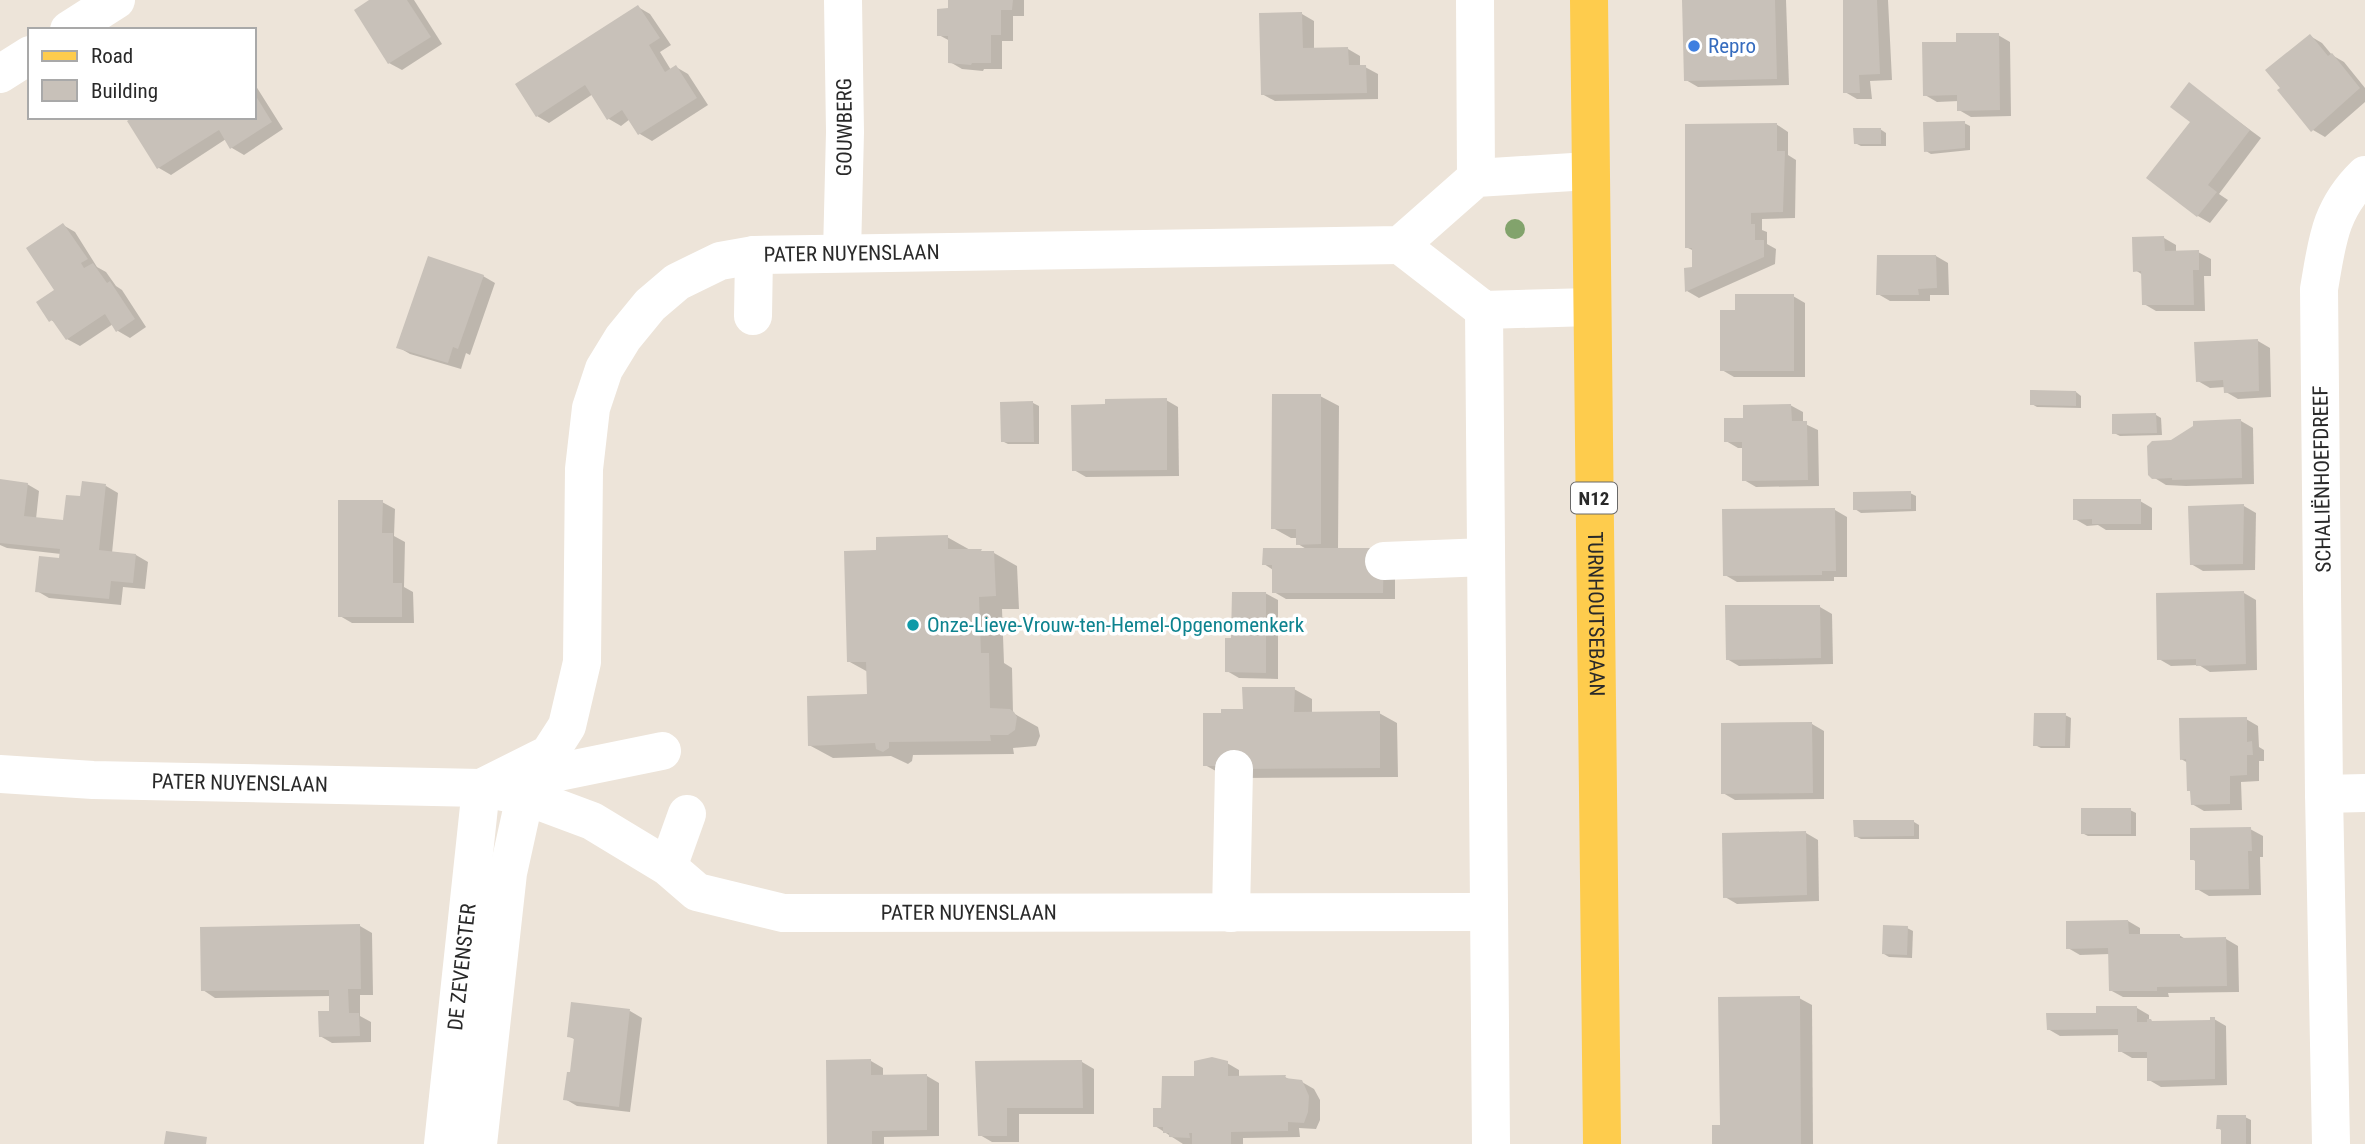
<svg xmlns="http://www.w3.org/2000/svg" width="2365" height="1144" font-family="'Roboto Condensed',sans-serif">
<rect width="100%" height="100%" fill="#ede4d9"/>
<g fill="#0003">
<path d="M372 0H414L442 44 402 70 389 63Z"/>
<path d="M950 0H1024V16H1013V41H1002V69H984L983 71 962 69 950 62V41L939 35 950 10Z"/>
<path d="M1684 0H1786L1789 85 1698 87 1686 80Z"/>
<path d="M1845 0H1888L1892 80 1870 81 1872 99H1857L1845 92Z"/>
<path d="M638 7 650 14 671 45 660 52 671 70 676 67 688 74 708 105 652 141 640 134 630 119 621 126 609 119 593 94 549 123 537 116Z"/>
<path d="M1302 14 1314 21V49H1348L1360 56V67H1365L1378 74V99L1275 101 1262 94Z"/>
<path d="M1998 35 2010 42 2011 116 1971 117 1959 110V101L1937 102 1925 95 1958 43Z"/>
<path d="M2310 36 2322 43 2332 55 2344 62 2365 88V102L2325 137 2313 130Z"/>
<path d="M254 83 283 129 244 155 232 148 226 139 171 175 159 168 129 122 254 117Z"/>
<path d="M2189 85 2261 138 2219 194 2228 200 2210 223 2198 216Z"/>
<path d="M1964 123 1970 126V150L1931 154 1926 151Z"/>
<path d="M1776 124 1788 132V155L1796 160 1795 218 1762 219V230L1767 232V244L1776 249 1775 264 1699 298 1687 291 1686 269H1694V251L1686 247Z"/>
<path d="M1880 129 1886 133V146H1861L1855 143Z"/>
<path d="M63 225 75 232 97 267 106 272 116 286 122 290 146 327 130 338 118 331 113 324 80 346 67 339 58 324 51 320Z"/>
<path d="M2164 238 2176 245V252H2198L2211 259V276H2204L2205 311H2156L2144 304 2143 275 2135 270Z"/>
<path d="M1936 256 1948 263 1949 295H1930V301H1890L1878 294Z"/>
<path d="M483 276 495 283 470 355 466 353 461 369 410 354 398 347Z"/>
<path d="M1793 296 1805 303V377H1734L1722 370 1737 312Z"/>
<path d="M2258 341 2270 348 2271 397 2238 399 2226 392 2225 387 2210 388 2198 381Z"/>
<path d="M2076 392 2081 396V408L2037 407 2032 404Z"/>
<path d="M1320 396 1339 406 1338 550 1395 557V599H1286L1274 592 1273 570 1264 564 1308 550 1298 544V538H1291L1273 528Z"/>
<path d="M1166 400 1178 407 1179 476 1086 477 1074 470Z"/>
<path d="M1033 403 1039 406V444H1008L1002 441Z"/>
<path d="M1790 405 1803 412V423L1818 430 1819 486 1756 487 1744 480 1743 448H1738L1726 441 1745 420Z"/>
<path d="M2156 415 2161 418 2162 435 2120 436 2114 433Z"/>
<path d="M2241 421 2253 428 2254 484 2186 486 2166 485 2153 477 2172 442Z"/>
<path d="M27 484 39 491 36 519 65 522 81 498 106 486 118 493 112 553 136 555 148 562 145 589 123 587 121 605 49 598 37 591 60 560 61 554 7 548 0 545V487Z"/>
<path d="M1910 493 1916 496V511L1861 513 1855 509Z"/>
<path d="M2140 501 2152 508V530H2106L2098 525 2087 526 2075 519Z"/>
<path d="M382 502 395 509 394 536 405 542 404 587 413 592 414 623H352L340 616Z"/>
<path d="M2244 506 2256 513 2255 570 2203 571 2191 564Z"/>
<path d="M1835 510 1847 517V577H1834V581L1737 582 1725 575Z"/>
<path d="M947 537 972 551 994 553 1017 566 1019 609H1002L1004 663 1012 668 1013 713 1038 727 1040 736 1036 746 1013 748 1014 754 913 755 912 761 908 764 891 756 833 758 809 745 869 696 868 672 848 661 878 552Z"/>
<path d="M1265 593 1278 600V679L1239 678 1227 671 1233 640Z"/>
<path d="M2244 593 2256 600 2257 670 2210 672 2199 665 2171 666 2159 659Z"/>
<path d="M1820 607 1832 614 1833 664 1739 666 1727 659Z"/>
<path d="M1294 689 1312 699V713H1379L1397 723 1398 777 1243 778 1223 775 1205 765 1222 714 1244 711Z"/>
<path d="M2065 715 2071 718 2070 748H2041L2035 745Z"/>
<path d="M2246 719 2258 726 2259 747 2264 750V761H2259V781L2241 782 2242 810 2204 811 2192 804 2188 763 2181 759Z"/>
<path d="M1812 724 1824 731V799L1735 800 1723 793Z"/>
<path d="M2130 810 2136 813V836H2088L2082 833Z"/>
<path d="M1914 822 1919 825V839H1861L1855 836Z"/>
<path d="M2250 829 2263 836V857H2260L2261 895 2209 896 2197 889V862L2192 859Z"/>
<path d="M1806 833 1818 840 1819 901 1737 904 1725 897Z"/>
<path d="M2128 921 2140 928V936L2179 935 2187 940 2226 939 2238 946 2239 992 2168 993 2169 997H2123L2110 990V954L2080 955 2068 948Z"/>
<path d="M360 926 372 933 373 995H360V1016L371 1022V1042L332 1043 320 1036 331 1013V996L215 998 203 990Z"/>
<path d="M1907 928 1913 931 1912 958 1889 957 1884 954Z"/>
<path d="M1799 998 1812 1005 1813 1144H1714L1721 1126Z"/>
<path d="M2137 1008 2149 1015V1021L2155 1023 2212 1022 2214 1019 2226 1026 2227 1085 2161 1087 2149 1080V1058H2132L2120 1051V1035L2060 1036 2048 1029 2098 1014Z"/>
<path d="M630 1011 642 1018 630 1112 577 1106 565 1099 571 1074 576 1040 568 1036Z"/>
<path d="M871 1061 883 1068V1076H927L939 1083V1136L884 1137V1144H828Z"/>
<path d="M1082 1062 1094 1069V1114H1019V1142H992L980 1135 977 1063Z"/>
<path d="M1227 1063 1239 1070V1077H1285L1292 1081 1302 1082 1314 1089 1320 1100V1120L1316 1129 1299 1128 1300 1137 1243 1138V1144H1183L1155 1126 1163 1110 1196 1078Z"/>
<path d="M2245 1117 2251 1120V1144H2223V1131L2218 1128Z"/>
</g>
<g fill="#c8c1b9">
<path d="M369 0H407L431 37 388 64 354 10Z"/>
<path d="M948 0H1013L1012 10H1001V35H991V63H972L971 65 948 63V36H937V9L948 8Z"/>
<path d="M1682 0H1775L1777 79 1684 81Z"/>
<path d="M1843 0H1877L1880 74 1859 75 1860 93H1843Z"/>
<path d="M638 5 660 38 649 45 665 72 676 65 697 98 638 135 622 110 607 120 585 85 536 117 515 84Z"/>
<path d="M1302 12 1303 48 1348 47 1349 65H1366L1367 93 1261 95 1259 13Z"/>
<path d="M1956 33H1999L2000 110 1957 111V95L1923 96 1922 42H1956Z"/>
<path d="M2310 34 2328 56 2332 53 2360 88 2311 132 2277 90 2280 88 2265 70Z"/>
<path d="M2189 82 2250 130 2208 185 2217 192 2197 217 2146 178 2190 122 2170 107Z"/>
<path d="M254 93 272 122 230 149 219 130 157 169 127 121 133 117H254Z"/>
<path d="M1965 121V148L1924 152 1923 122Z"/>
<path d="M1777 123V151H1785L1783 212 1751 213V224H1755V240H1764V257L1685 292 1684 268 1692 267V248H1685V124Z"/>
<path d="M1853 128H1881V144H1854Z"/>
<path d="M63 223 88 259 81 263 84 268 93 263 107 283 110 281 135 319 116 332 105 314 66 340 52 320 49 322 36 302 54 290 26 248Z"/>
<path d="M2164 236 2165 251 2199 250V270H2193L2194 305H2142L2141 271 2133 272 2132 237Z"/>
<path d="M1877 255H1936L1937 288 1918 289 1919 295H1876Z"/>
<path d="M428 256 484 275 458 349 453 347 448 363 396 348Z"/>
<path d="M1735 294H1794V371H1720V310H1735Z"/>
<path d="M2258 339 2259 391 2224 393 2223 380 2196 382 2194 342Z"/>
<path d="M2030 390 2076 391V406L2030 405Z"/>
<path d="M1272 394H1321V544L1296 545V529H1271Z"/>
<path d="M1167 398V470L1072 471 1071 405 1105 404V399Z"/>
<path d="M1033 401 1034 442H1001L1000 402Z"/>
<path d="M1791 404 1792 421H1807L1808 480 1742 481V442H1724V418H1743V405Z"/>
<path d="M2156 413 2157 433 2112 434V414Z"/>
<path d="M2238 419H2241L2242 478 2172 480V478L2152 479 2148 475 2147 446 2152 441 2171 440 2193 426V421Z"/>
<path d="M0 479 28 483 24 516 63 520 66 495 80 496 82 481 106 484 99 550 136 554 133 583 111 581 109 599 35 592 39 556 59 558 60 549 0 543Z"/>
<path d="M1911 491V509L1853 510V492Z"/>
<path d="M2073 499H2141V524H2092V519L2073 520Z"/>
<path d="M338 500H383L382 533H393V583H402V617H338Z"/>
<path d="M2244 504 2243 564 2190 565 2188 506Z"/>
<path d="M1835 508 1836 571H1822V575L1723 576 1722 509Z"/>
<path d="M948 535V549H982L981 551H994L996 596 979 597 981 653H989L990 708 1010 709 1014 712 1017 717 1015 730 1008 735H990L991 741 889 742V748L883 752 876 749 875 743 808 746 807 696 867 694 866 662H847L844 551 876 550V537Z"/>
<path d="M1263 548H1384L1383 593H1272V565H1262Z"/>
<path d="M2244 591 2246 664 2196 666V659L2157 660 2156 593Z"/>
<path d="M1232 592H1266V673L1225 672V638H1231Z"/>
<path d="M1725 605H1820L1821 658 1726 660Z"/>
<path d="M1242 687H1295L1294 712 1380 711V768L1223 769V766H1203V713H1221V709H1243Z"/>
<path d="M2034 713H2066L2065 746H2033Z"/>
<path d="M2247 717V742L2252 741 2253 755H2247V775L2230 776V804L2191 805 2190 791H2187L2186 759 2180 760 2179 718Z"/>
<path d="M1812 722 1813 793 1721 794V723Z"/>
<rect x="2081" y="808" width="50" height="26"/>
<path d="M1853 820H1914V836L1854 837Z"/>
<path d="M2251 827 2252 851H2248L2249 889 2195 890V860H2190V828Z"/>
<path d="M1806 831 1807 895 1723 898 1722 833Z"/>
<path d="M2128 920 2129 934H2180V938L2226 937 2227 986 2157 987V991H2109L2108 948 2066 949V921Z"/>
<path d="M360 924 361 989H348L349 1013H359L360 1036 319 1037 318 1011H329V990L201 991 200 927Z"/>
<path d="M1883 925 1908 926 1907 955 1882 954Z"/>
<path d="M1800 996 1801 1144H1712V1125H1720L1718 997Z"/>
<path d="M571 1002 630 1009 619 1107 563 1100 567 1072H570L574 1038 567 1037Z"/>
<path d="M2096 1006H2137V1022H2147V1019H2151L2152 1021 2210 1020V1017H2215V1079L2147 1081V1052H2118V1029L2047 1030 2046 1013H2096Z"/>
<path d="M1212 1057 1228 1061V1076L1286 1075 1285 1078 1302 1080 1309 1096 1308 1112 1304 1123 1288 1122V1131L1231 1132V1144H1192V1133H1189L1190 1138 1169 1137V1133H1163V1127H1153V1108H1161L1162 1076H1194V1061Z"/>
<path d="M871 1059V1075L927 1074V1130L872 1131V1144H827L826 1060Z"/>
<path d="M1082 1060 1083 1108H1007V1136H978L975 1061Z"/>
<path d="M2217 1115H2246V1144H2221V1129H2216Z"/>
<path d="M166 1131 207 1137 206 1144H164Z"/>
</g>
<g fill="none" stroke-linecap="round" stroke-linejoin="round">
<g stroke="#fff" stroke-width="38">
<path d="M1475 0 1476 178"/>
<path d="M69 30 116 0"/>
<path d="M0 74 30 55"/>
<path d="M1400 245 1484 310 1591 307"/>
<path id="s1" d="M842 253 845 132 843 0"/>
<path d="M1484 310 1491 1144"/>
<path d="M753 316 754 255"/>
<path d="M1384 561 1486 557"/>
<path id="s2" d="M0 774 93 780 481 788 525 796 592 821 668 867 697 892 783 913 1487 912"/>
<path d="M520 780 662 751"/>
<path id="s3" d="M481 788 549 754 567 726 582 662 584 469 591 408 604 369 623 338 650 305 677 282 720 261 754 255 1400 245 1476 178 1589 171"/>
<path d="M2324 794 2365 793"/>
<path d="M668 867 687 814"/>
<path d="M1231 913 1234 769"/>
<path id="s4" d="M443 1144 481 788"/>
<path d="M478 1144 508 873 525 796"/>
<path d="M2331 1144 2324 794 2319 289C2327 243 2329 210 2365 175"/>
</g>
<path stroke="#fecc4d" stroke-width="38" id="s5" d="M1589 0 1602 1144"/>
</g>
<circle fill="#82a36c" cx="1515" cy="229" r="10"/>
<circle fill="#3f7fe0" stroke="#fff" stroke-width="2.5" cx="1694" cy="46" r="7"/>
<circle fill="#0f9aa8" stroke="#fff" stroke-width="2.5" cx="913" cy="625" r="7"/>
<g text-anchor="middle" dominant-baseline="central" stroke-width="7" stroke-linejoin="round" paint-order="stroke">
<rect fill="#fff" stroke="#696969" stroke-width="2" x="1571" y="482.5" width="46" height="31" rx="5"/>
<g font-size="19" font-weight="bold" fill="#292929">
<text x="1594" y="498">N12</text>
</g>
<g font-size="21" fill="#366cbe" stroke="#fff" text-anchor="start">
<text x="1708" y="46">Repro</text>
</g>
<g font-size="21" fill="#292929" stroke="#fff">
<text stroke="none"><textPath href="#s1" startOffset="126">GOUWBERG</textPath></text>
<text stroke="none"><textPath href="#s3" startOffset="765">PATER NUYENSLAAN</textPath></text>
<text transform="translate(2322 479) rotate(-91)">SCHALIËNHOEFDREEF</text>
<text stroke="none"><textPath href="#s5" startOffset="614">TURNHOUTSEBAAN</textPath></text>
<text stroke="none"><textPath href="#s2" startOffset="240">PATER NUYENSLAAN</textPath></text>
<text stroke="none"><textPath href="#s2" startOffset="999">PATER NUYENSLAAN</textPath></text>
<text stroke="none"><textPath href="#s4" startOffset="178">DE ZEVENSTER</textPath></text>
</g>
<g font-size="21" fill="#0d838f" stroke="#fff" text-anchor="start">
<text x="927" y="625">Onze-Lieve-Vrouw-ten-Hemel-Opgenomenkerk</text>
</g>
</g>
<rect x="28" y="28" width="228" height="91" fill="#ffffff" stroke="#a9a9a9" stroke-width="2"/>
<rect x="42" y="51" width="35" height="10" fill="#fecc4d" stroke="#a9a9a9" stroke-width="2"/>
<text x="91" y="63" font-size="21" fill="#292929">Road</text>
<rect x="42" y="80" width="35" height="21" fill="#c8c1b9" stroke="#a9a9a9" stroke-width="2"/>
<text x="91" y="98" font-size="21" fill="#292929">Building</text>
</svg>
